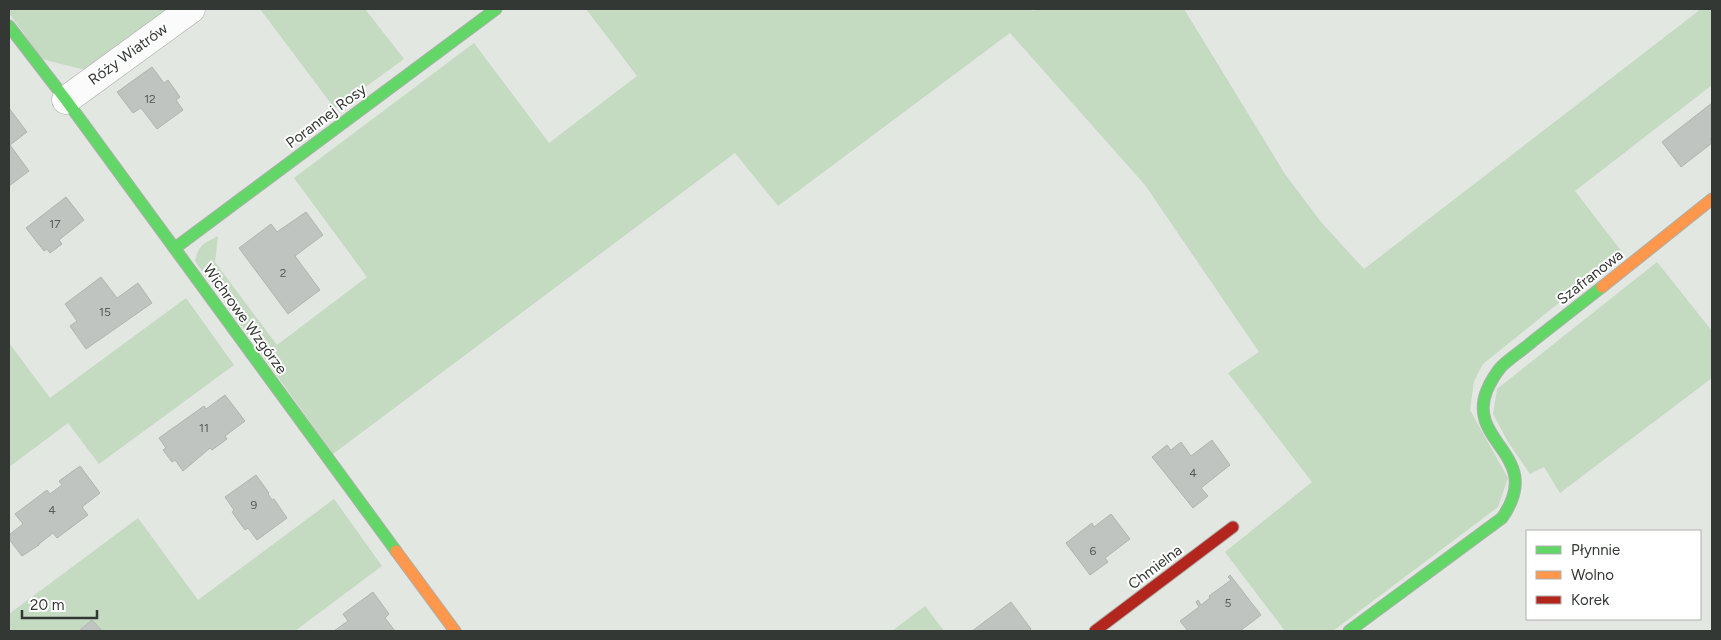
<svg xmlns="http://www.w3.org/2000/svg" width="1721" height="640" font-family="Figtree,sans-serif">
<rect width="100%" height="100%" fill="#e2e7e2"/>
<g fill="#c4dac1">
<path d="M9 9H174L89 71 42 59 9 13Z"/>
<path d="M260 9H365L404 59 335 109Z"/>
<path d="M586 9H1032L1033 11 1037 9H1184L1285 174 1321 222 1364 269 1701 9H1712V85L1575 191 1622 252 1483 364 1474 381 1470 410 1508 478 1498 507 1333 631H1285L1225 552 1312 482 1228 373 1259 352 1145 185 1010 33 778 206 735 153 333 454 195 261C199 244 203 244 218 236L215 262 277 345 367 277 294 178 474 43 549 143 637 76Z"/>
<path d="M1657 262 1712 331V378L1560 493 1544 467 1530 474 1508 442 1493 414 1497 389Z"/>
<path d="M186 298 234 365 99 464 68 423 9 467V343L50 398Z"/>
<path d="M334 499 382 566 295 631H9V614L138 518 198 600Z"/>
<path d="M925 606 944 631H892Z"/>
</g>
<g fill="#c0c4c0" stroke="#b1b5b1">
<path d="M152 67 164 83 168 80 180 97 176 100 183 110 157 129 141 108 133 113 117 92Z"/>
<path d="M1712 103V137L1710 139 1712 143 1681 167 1662 142Z"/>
<path d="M9 108 27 132 10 145 29 171 9 186Z"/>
<path d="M66 197 84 220 59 240 62 244 50 253 47 249 44 251 26 228Z"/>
<path d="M306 212 323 235 295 256 320 290 288 314 239 248 271 224 277 232Z"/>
<path d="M101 277 117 298 138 283 152 303 86 349 70 326 77 321 65 304Z"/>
<path d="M225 395 245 421 225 436 227 439 212 450 210 448 183 471 175 460 172 462 163 450 166 448 159 438 204 406 206 409Z"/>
<path d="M1212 440 1230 465 1201 488 1208 496 1193 508 1152 457 1167 445 1171 450 1181 442 1191 456Z"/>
<path d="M80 466 100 493 82 507 88 515 57 538 53 533 39 544V545L22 556 9 539V535L23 524 15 514 47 490 50 494 62 485 59 481Z"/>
<path d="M256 475 269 493 268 494 272 500 274 499 287 518 257 540 248 528 245 530 232 512 234 510 225 497Z"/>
<path d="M1111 514 1130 539 1105 558 1108 562 1090 575 1066 543 1092 523 1094 527Z"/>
<path d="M1230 575 1261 615 1240 631H1188L1180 621 1199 607 1196 602 1198 600 1201 605 1210 598 1209 596 1231 580 1228 577Z"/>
<path d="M373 592 389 614 385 618 395 631H334L348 621 343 614Z"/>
<path d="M1011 602 1031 629 1028 631H972Z"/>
<path d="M92 620 102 631H79Z"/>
</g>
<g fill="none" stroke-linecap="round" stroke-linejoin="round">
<g stroke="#abafab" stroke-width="29">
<path id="street" d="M66 100 191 9"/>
</g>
<g stroke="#abafab" stroke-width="13">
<g id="fast">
<path d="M9 26 66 100 396 551"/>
<path d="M175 248 496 9"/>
<path d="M1349 631 1502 518C1546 455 1465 443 1487 390 1490 383 1496 373 1501 367 1510 358 1523 350 1533 341 1556 323 1579 305 1602 287"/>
</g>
</g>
<g stroke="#abafab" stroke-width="13">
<g id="slow">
<path d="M1602 287 1712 199"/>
<path d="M396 551 455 631"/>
</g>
</g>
<g stroke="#abafab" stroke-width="13">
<path id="jam" d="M1095 631 1233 527"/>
</g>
<use href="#street" stroke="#fbfbfb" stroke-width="28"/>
<use href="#fast" stroke="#63d668" stroke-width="11"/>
<use href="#slow" stroke="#ff974d" stroke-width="11"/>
<use href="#jam" stroke="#b3261e" stroke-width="11"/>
</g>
<g text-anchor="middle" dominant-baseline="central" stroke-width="4" stroke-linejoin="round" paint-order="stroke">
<g font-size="12" fill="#575b57">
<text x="150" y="99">12</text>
<text x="55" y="224">17</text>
<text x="283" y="273">2</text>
<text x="105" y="312">15</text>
<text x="204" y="428">11</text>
<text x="1193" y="473">4</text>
<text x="254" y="505">9</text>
<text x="52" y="510">4</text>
<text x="1093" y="551">6</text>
<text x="1228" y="603">5</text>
</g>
<g font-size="15" fill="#343834" stroke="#fff">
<text transform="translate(128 54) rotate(-36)">Róży Wiatrów</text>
<text transform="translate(326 116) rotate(-37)">Porannej Rosy</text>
<text transform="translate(1590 277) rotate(-38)">Szafranowa</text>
<text transform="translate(245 319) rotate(54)">Wichrowe Wzgórze</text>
<text transform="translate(1155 567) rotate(-37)">Chmielna</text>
</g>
</g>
<rect width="1721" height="640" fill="none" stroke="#343834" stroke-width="20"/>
<rect x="1526" y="530" width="175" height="90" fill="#ffffff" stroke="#aeafae"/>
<rect x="1536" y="546" width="25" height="8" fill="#63d668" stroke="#aeafae"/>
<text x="1571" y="555" font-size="15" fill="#343834">Płynnie</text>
<rect x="1536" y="571" width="25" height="8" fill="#ff974d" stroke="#aeafae"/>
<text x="1571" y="580" font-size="15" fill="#343834">Wolno</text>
<rect x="1536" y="596" width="25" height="8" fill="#b3261e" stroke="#aeafae"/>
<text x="1571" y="605" font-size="15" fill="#343834">Korek</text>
<path d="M22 610v8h75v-8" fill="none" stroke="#343834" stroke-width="2.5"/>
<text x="30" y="610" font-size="15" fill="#343834" stroke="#ffffff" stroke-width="4" paint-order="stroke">20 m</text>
</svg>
